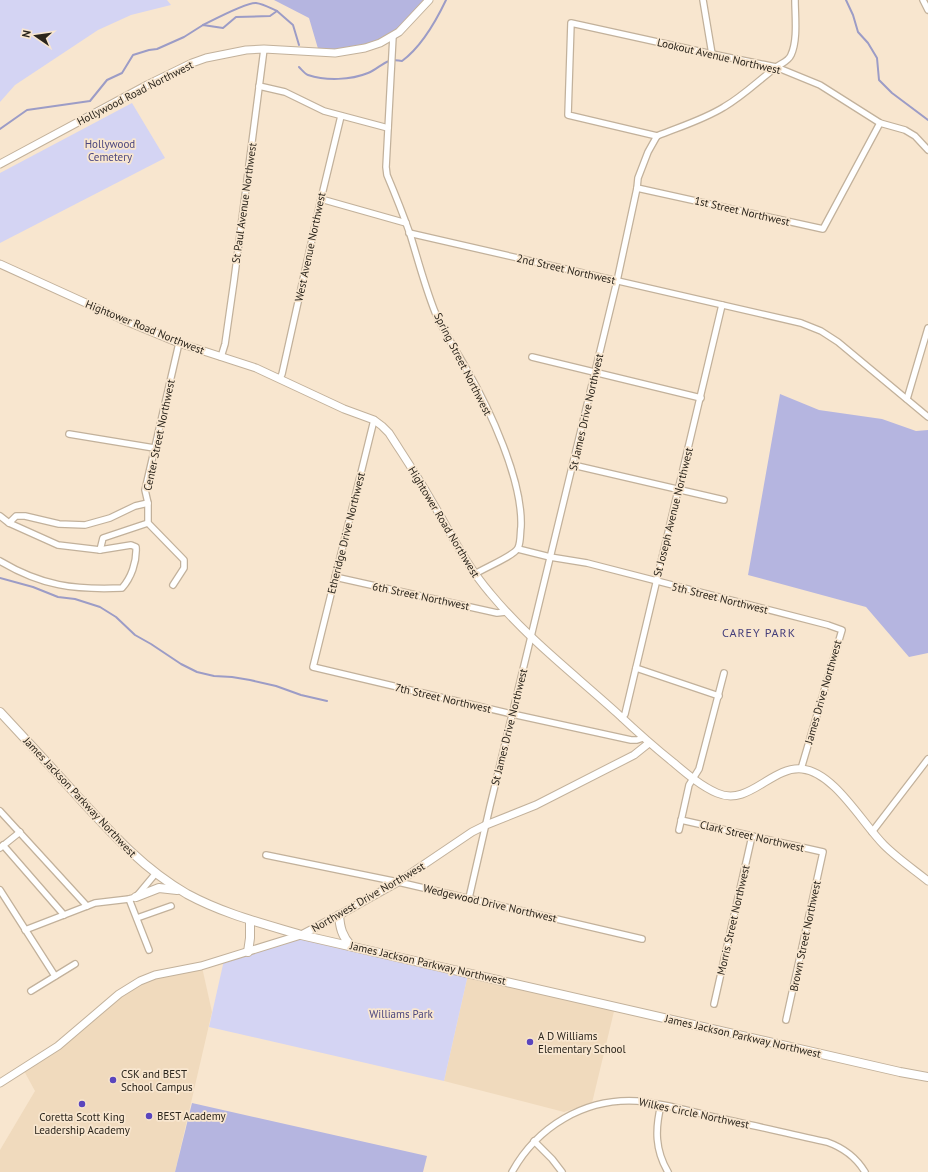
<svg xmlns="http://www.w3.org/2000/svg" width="928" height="1172" font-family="'PT Sans',sans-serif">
<rect width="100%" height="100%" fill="#f8e6cf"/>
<g fill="#f0dabd">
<path d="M202 967 212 1012 175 1172H0V1150L35 1091 23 1069 140 981Z"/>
<path d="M469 970 616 1003 592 1103 564 1112 444 1081Z"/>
</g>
<g fill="#d4d4f3">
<path d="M0 0H167L171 5 131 15 98 30 15 85 0 102Z"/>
<path d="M132 103 165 158 0 243V173Z"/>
<path d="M300 935 469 970 444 1081 209 1027 224 960Z"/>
</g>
<g fill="#b5b5e0">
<path d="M274 0H432L398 36 361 48 319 52 309 18Z"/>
<path d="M780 394 819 410 882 419 916 431 928 430V653L909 657 866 607 748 575Z"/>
<path d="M192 1103 427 1156 423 1172H175Z"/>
</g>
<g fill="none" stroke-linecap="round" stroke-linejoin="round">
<g stroke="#9c9cc6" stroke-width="2">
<path d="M846 0 853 15 858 32 868 43 877 58 879 80 892 93 928 120"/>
<path d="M203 25C213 20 247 2 256 3 264 4 270 8 277 11"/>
<path d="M299 67C302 70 305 74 308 75 326 81 351 80 368 73 381 68 385 57 402 61 421 47 436 21 446 0"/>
<path d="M0 129 27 110 90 101 107 80 122 73 133 55 149 50 157 49 184 37 203 25 223 28 236 17 270 16 277 11 293 25 299 45"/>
<path d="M0 578 33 587 58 597 75 599 100 607 116 617 135 635 151 644 181 664 197 672 214 676 232 677 250 680 276 686 301 695 327 701"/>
</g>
<g stroke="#c2b19b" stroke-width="8">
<g id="minor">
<path d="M703 0 712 54"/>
<path d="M923 0 928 10"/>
<path d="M393 36 386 167 387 175C395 194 403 214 410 234 418 260 425 287 435 312 444 332 455 349 466 368 489 408 523 480 521 527 520 533 521 542 518 548 514 556 484 568 475 574"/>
<path d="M259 86 285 92 324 111 388 128"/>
<path d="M657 136 568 115 571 23 712 54 776 67 820 85 880 123 905 130 915 136 928 150"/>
<path d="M637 188 823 229 880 123"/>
<path d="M321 199 406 223"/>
<path d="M409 233 801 323 821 331 838 342 928 417"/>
<path d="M221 357 225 344 234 281 264 49"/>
<path d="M532 357 701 398"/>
<path d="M280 378 282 374 321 199 341 116"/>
<path d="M907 399 928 328"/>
<path d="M374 420 313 667 512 714 631 740H637L643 738"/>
<path d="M69 434 154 448"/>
<path d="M573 465 724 500"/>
<path d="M0 516 9 523 58 545 100 550 103 538 148 523"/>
<path d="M9 523 16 516H25L59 524 85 525 110 518 135 506 148 503"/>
<path d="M518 549 550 557 587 563 828 625 842 630 801 769"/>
<path d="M0 561C42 586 74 590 122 588 131 578 137 562 136 547L131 545 100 550"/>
<path d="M335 577 497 613 506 612"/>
<path d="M173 585 184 568V560L148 523V503L145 490 179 343"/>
<path d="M636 668 719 696"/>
<path d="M622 718 625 714 722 305"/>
<path d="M0 811 87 906"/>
<path d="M681 820 823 852 786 1020"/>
<path d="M679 830 689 785 699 769 724 673"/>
<path d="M872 832 928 759"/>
<path d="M3 845 64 915"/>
<path d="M0 848 20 832"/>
<path d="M266 855 398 882 642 939"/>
<path d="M0 890 55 976"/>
<path d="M469 898 490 806 617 281 637 188 638 178 648 152 657 136C679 127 703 120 724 107 743 96 758 81 775 68 781 63 788 62 791 55 798 40 795 16 795 0"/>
<path d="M129 899 149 950"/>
<path d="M137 918 171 906"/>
<path d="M25 930 95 903 129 899 136 897 156 873"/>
<path d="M31 991 75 964"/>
<path d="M714 1004 752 836"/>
<path d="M661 1105C655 1129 655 1150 668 1172"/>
<path d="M534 1141 552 1159 562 1172"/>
<path d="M512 1172C537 1127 584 1098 637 1101 663 1103 689 1111 714 1117 752 1125 790 1134 827 1142 844 1148 856 1157 865 1172"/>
</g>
</g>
<g stroke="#c2b19b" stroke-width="9">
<g id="tertiary">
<path d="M0 164 147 85 192 63 206 58 246 50 264 49 335 53 365 48 380 43 399 32 429 0"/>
<path d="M0 264 121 319 179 343 256 368 344 409 374 420 382 426 389 433C403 455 418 477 431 500 451 533 465 564 490 593 527 638 574 674 617 713 635 730 654 747 674 763 687 774 701 786 717 793 749 807 771 766 802 769 834 772 862 823 884 845 897 858 913 869 928 881"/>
<path d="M0 1083 58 1046 119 994 140 981 155 975 201 966 301 935 341 914 398 882 472 832 486 825 536 805 634 755 649 743"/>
</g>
</g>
<g stroke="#c2b19b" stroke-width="10">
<g id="secondary">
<path d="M0 712C27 741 54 770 80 799 113 835 145 870 187 894 224 914 261 923 301 935L900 1072 928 1077"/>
<path d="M136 897 159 888 177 890"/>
<path d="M339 915C340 928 342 936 351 946"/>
<path d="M248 952 250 938V921"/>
</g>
</g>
<use href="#minor" stroke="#fff" stroke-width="5.5"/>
<use href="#tertiary" stroke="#fff" stroke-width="7"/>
<use href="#secondary" stroke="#fff" stroke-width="8"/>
</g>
<g fill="#5a45bd" stroke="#f8e6cf" stroke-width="1.5">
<circle cx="530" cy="1042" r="4"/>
<circle cx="113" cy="1080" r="4"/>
<circle cx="82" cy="1104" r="4"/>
<circle cx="149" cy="1116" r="4"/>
</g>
<g text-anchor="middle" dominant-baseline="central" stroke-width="3.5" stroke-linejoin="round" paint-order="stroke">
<g font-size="11" fill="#2b251c" stroke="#f8e6cf">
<text transform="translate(719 56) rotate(13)">Lookout Avenue Northwest</text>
<text transform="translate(135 93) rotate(-27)">Hollywood Road Northwest</text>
<text transform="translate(244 203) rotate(-82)">St Paul Avenue Northwest</text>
<text transform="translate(742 211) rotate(13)">1st Street Northwest</text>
<text transform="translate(310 247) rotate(-78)">West Avenue Northwest</text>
<text transform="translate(566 269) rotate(13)">2nd Street Northwest</text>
<text transform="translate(145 327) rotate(22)">Hightower Road Northwest</text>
<text transform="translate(463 364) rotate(63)">Spring Street Northwest</text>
<text transform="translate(586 412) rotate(-77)">St James Drive Northwest</text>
<text transform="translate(159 435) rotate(-78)">Center Street Northwest</text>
<text transform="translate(673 512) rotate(-76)">St Joseph Avenue Northwest</text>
<text transform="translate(444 522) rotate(59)">Hightower Road Northwest</text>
<text transform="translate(346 533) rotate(-76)">Etheridge Drive Northwest</text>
<text transform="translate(421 596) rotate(12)">6th Street Northwest</text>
<text transform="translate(720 598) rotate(14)">5th Street Northwest</text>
<text transform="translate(823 692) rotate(-74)">James Drive Northwest</text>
<text transform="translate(443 698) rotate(13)">7th Street Northwest</text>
<text transform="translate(509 727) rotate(-76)">St James Drive Northwest</text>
<text transform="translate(80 797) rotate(47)">James Jackson Parkway Northwest</text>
<text transform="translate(752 836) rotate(13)">Clark Street Northwest</text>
<text transform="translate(368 897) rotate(-30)">Northwest Drive Northwest</text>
<text transform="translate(490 903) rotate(13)">Wedgewood Drive Northwest</text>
<text transform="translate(733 920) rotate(-77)">Morris Street Northwest</text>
<text transform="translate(805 936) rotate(-78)">Brown Street Northwest</text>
<text transform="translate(428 963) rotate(13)">James Jackson Parkway Northwest</text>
<text transform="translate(743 1036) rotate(13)">James Jackson Parkway Northwest</text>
<text transform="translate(694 1113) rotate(12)">Wilkes Circle Northwest</text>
</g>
<g font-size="11" fill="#4b467e" stroke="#f8e6cf">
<text x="110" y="144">Hollywood<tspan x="110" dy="13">Cemetery</tspan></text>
<text x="401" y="1014">Williams Park</text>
</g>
<g font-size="11" fill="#2b251c" stroke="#f8e6cf" text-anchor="start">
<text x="538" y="1036">A D Williams<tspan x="538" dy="13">Elementary School</tspan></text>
<text x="121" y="1074">CSK and BEST<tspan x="121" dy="13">School Campus</tspan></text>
<text x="157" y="1116">BEST Academy</text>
<text x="82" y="1117" text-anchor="middle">Coretta Scott King<tspan x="82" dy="13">Leadership Academy</tspan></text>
</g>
<g font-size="12" letter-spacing="1" fill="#433d7a" stroke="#f8e6cf">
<text x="759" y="632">CAREY PARK</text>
</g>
</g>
<g transform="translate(36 36) rotate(283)" stroke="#f8e6cf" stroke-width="3" paint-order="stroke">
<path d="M0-3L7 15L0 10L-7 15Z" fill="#2b251c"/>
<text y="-6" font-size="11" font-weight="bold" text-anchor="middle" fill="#2b251c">N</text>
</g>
</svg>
